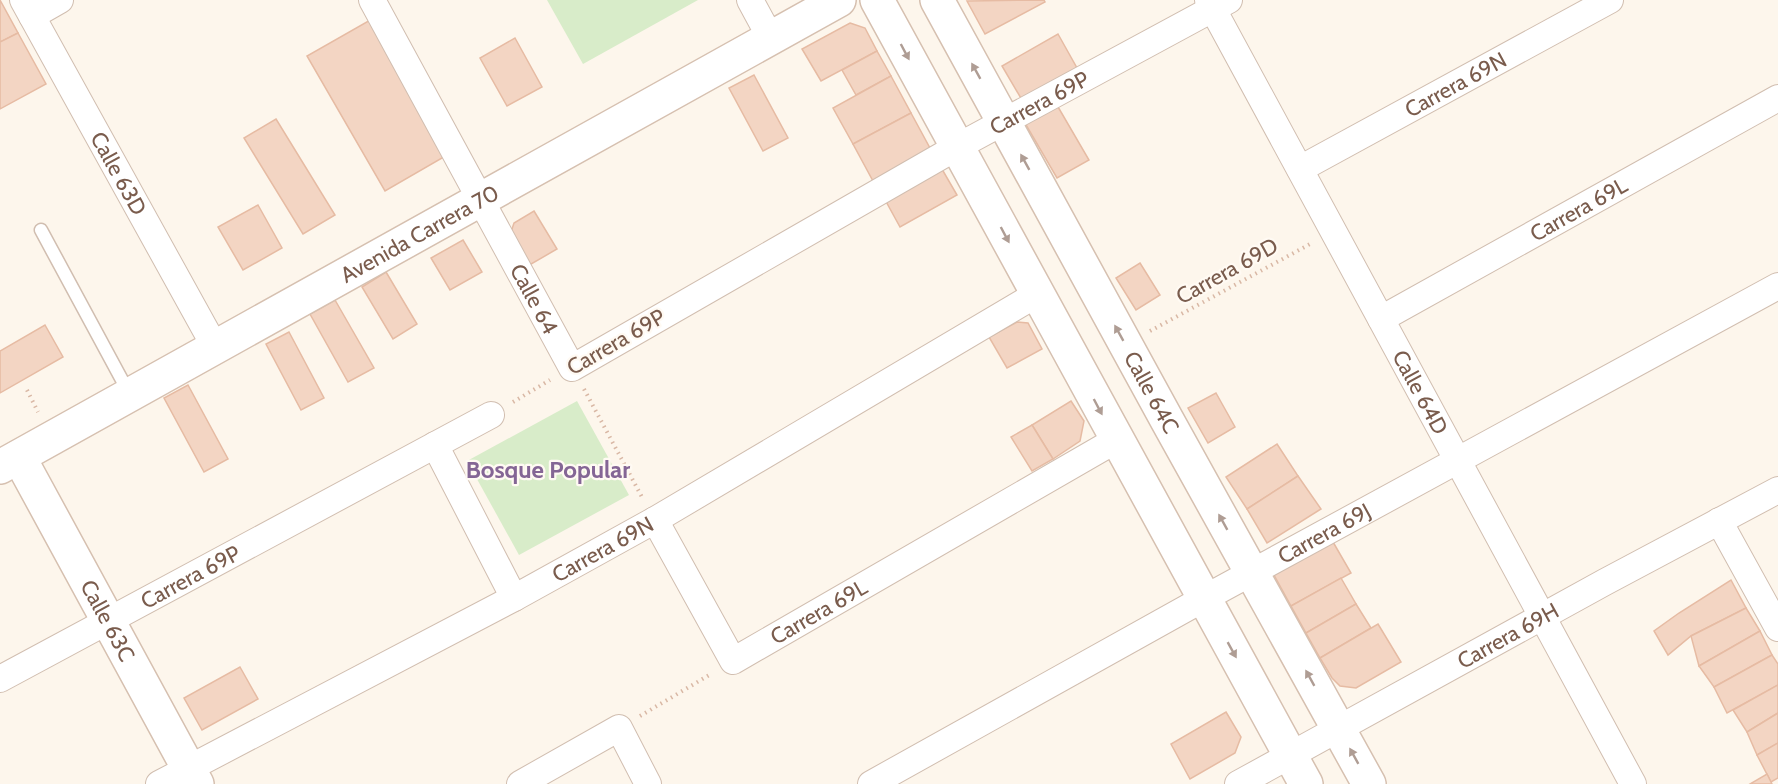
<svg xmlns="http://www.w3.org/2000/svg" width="1778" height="784" font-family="Cabin,sans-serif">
<rect width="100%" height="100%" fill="#fdf6ec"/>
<g fill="#d8ecc9">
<path d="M547 0H698L583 64Z"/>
<path d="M577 401 629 495 519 555 467 461Z"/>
</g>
<g fill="#f3d5c3" stroke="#e6bba3" stroke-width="1.5">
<path d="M0 0 18 33 0 42Z"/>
<path d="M1044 0 1045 2 985 34 967 1Z"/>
<path d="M372 19 449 154 385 191 307 56Z"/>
<path d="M850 23 865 28 877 51 821 81 802 49Z"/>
<path d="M18 33 46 84 0 109V42Z"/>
<path d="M1058 34 1077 68 1022 100 1002 66Z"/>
<path d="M515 38 542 87 507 106 480 58Z"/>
<path d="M877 51 891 76 856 95 842 70Z"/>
<path d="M754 75 788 138 763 151 729 88Z"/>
<path d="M891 76 911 113 853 144 833 108Z"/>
<path d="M1054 100 1089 160 1057 178 1022 118Z"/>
<path d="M911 113 931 150 873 181 853 144Z"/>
<path d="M276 119 335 215 303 234 244 138Z"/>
<path d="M939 164 957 195 900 227 883 196Z"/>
<path d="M258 205 282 248 243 270 218 227Z"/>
<path d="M534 211 557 249 526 267 509 238 514 223Z"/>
<path d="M463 240 482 272 450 290 431 258Z"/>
<path d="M1140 263 1160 295 1136 310 1116 278Z"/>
<path d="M386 272 417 324 393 339 362 287Z"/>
<path d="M335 300 374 368 348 382 310 314Z"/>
<path d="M1017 322 1028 323 1042 349 1007 368 989 337Z"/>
<path d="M45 325 63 357 0 393V351Z"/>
<path d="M289 332 324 398 301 410 266 344Z"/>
<path d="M188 385 228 459 204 472 164 398Z"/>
<path d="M1216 393 1235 427 1208 443 1188 408Z"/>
<path d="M1071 401 1084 421 1080 441 1053 459 1032 425Z"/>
<path d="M1032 425 1053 459 1032 471 1011 437Z"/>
<path d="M1277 444 1298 476 1247 509 1226 477Z"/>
<path d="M1298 476 1321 509 1267 543 1247 509Z"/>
<path d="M1333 542 1351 573 1291 606 1274 575Z"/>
<path d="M1341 578 1356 604 1306 633 1291 606Z"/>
<path d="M1731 580 1746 608 1691 636 1668 655 1654 631 1679 613Z"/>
<path d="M1356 604 1371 628 1320 658 1306 633Z"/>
<path d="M1746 608 1760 631 1699 666 1691 636Z"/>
<path d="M1378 624 1401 662 1356 688 1340 686 1332 678 1320 658Z"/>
<path d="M1760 631 1772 655 1714 687 1699 666Z"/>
<path d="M1772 655 1778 664V685L1727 713 1714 687Z"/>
<path d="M240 667 258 699 202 730 184 698Z"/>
<path d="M1778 685V713L1747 732 1733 710Z"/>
<path d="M1226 712 1241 737 1235 753 1190 779 1171 744Z"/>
<path d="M1778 713V743L1757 755 1747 732Z"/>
<path d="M1778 743V778L1771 782 1757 755Z"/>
<path d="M1767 774 1772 784H1750Z"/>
</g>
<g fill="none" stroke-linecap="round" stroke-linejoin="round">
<g stroke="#d1beb0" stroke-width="15">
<path id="lane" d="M41 230 129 393"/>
</g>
<g stroke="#d1beb0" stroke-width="28">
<g id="street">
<path id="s1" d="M23 0 215 347"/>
<path id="s2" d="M372 0 572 368 957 147 1229 0"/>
<path d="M750 0 770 37"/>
<path id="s3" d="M1208 0 1633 784"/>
<path d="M32 16 60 0"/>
<path id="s4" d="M1300 169 1610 0"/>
<path id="s5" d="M1381 319 1778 98"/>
<path d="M435 445 514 598"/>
<path id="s6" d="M655 520 733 661 1116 440"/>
<path d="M1719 521 1778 628"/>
<path id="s7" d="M0 679 491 415"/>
<path id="s8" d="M159 784 514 598 655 520 1037 294"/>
<path d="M520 784 619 728 648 784"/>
<path id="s9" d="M871 784 1203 599 1778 286"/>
<path id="s10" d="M1238 784 1605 582 1778 490"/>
</g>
</g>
<g stroke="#d6c0b0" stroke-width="36">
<g id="secondary">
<path d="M877 0 1306 784"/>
<path id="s11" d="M937 0 1167 420 1369 784"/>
<path id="s12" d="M19 457 197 784"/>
<path id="s13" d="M0 467 839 0"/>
</g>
</g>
<g stroke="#d9b8a5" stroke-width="4" stroke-dasharray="1.5 4.5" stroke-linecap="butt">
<path d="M1150 331 1312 243"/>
<path d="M584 389 643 499"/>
<path d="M27 390 38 412"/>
<path d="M513 402 550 380"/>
<path d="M640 716 711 674"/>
</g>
<use href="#lane" stroke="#fff" stroke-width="12"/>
<use href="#street" stroke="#fff" stroke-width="26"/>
<use href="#secondary" stroke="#fff" stroke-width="33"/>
</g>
<defs><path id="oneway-solid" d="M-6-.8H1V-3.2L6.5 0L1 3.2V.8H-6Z" transform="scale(1.5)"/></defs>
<g fill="#af9d94">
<use href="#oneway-solid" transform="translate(905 52) rotate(62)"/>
<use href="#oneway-solid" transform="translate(976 71) rotate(-119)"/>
<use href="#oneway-solid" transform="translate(1025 162) rotate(-119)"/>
<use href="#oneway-solid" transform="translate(1005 235) rotate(62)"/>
<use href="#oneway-solid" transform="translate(1119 333) rotate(-119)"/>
<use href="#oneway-solid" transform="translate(1098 407) rotate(62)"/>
<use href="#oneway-solid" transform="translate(1223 522) rotate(-119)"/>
<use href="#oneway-solid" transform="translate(1232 650) rotate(61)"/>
<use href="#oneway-solid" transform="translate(1310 678) rotate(-119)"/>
<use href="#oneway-solid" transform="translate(1354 756) rotate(-119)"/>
</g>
<g text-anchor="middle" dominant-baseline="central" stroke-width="4.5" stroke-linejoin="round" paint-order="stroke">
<g font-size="22" fill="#7a5c4d" stroke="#fffaf3">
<text stroke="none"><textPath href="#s4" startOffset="177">Carrera 69N</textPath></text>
<text stroke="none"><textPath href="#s2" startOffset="956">Carrera 69P</textPath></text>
<text stroke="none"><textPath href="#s1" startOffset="198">Calle 63D</textPath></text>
<text stroke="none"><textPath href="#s5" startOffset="226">Carrera 69L</textPath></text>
<text stroke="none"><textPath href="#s13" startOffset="480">Avenida Carrera 70</textPath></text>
<text transform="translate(1227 271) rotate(-29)">Carrera 69D</text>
<text stroke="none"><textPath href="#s2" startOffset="340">Calle 64</textPath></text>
<text transform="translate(616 342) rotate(-30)">Carrera 69P</text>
<text stroke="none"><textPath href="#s3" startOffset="446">Calle 64D</textPath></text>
<text stroke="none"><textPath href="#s11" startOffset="447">Calle 64C</textPath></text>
<text stroke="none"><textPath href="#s9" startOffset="518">Carrera 69J</textPath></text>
<text stroke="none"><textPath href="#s8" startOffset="502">Carrera 69N</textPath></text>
<text stroke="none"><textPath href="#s7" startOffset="216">Carrera 69P</textPath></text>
<text stroke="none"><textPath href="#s6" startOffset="260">Carrera 69L</textPath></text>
<text stroke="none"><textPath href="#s12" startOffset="186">Calle 63C</textPath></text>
<text stroke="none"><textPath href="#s10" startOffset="308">Carrera 69H</textPath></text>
</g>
<g font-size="24" font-weight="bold" fill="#846695" stroke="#fffaf3">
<text x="548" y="469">Bosque Popular</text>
</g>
</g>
</svg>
